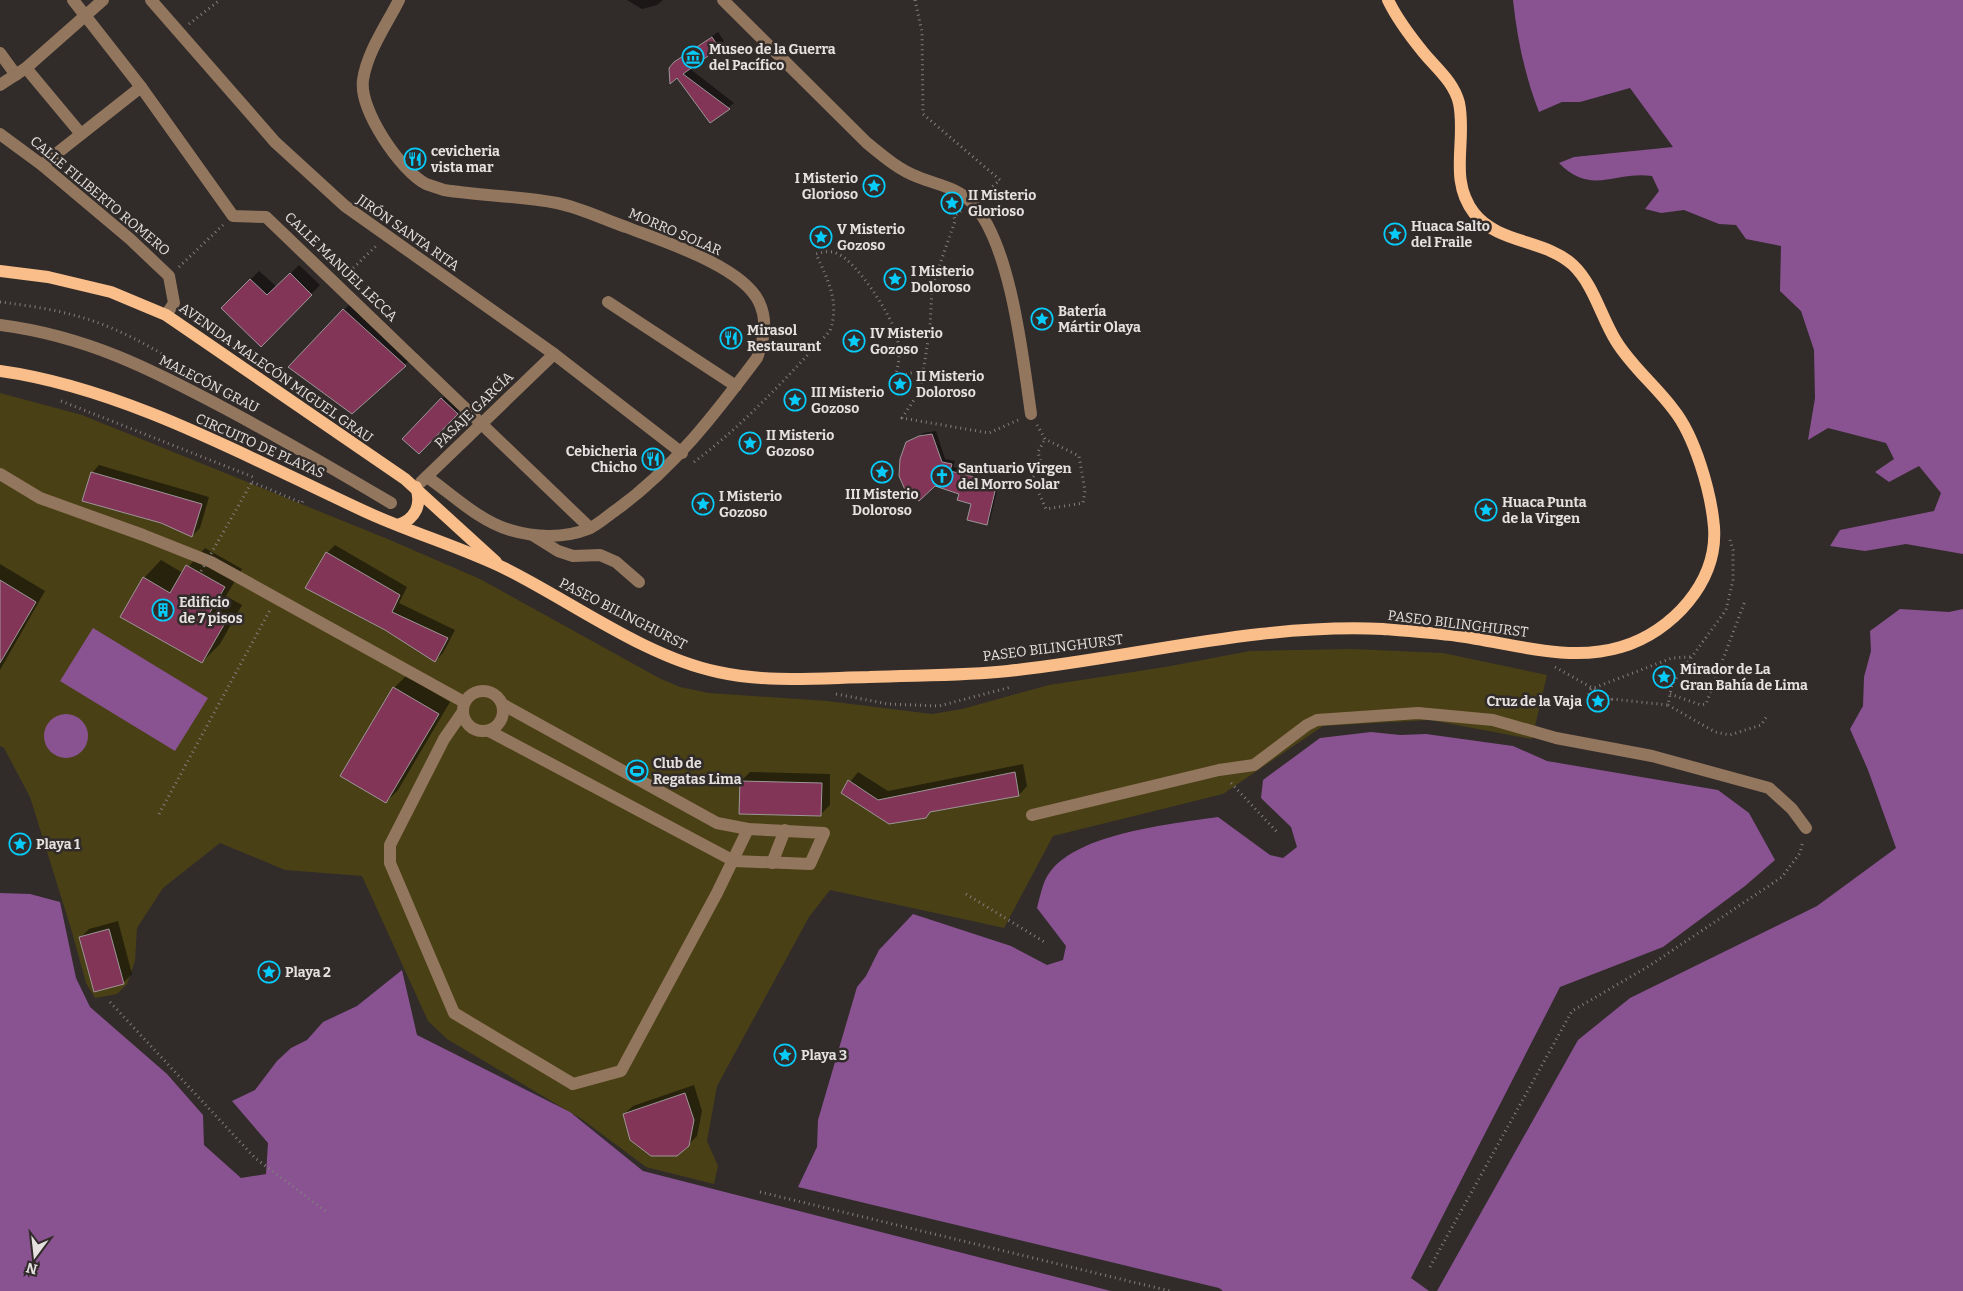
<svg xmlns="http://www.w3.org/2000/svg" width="1963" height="1291" font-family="Bitter,serif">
<rect width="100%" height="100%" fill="#312b2a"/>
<path fill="#4a4016" d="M0 393 82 415 390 540 480 579 659 678 680 687 709 693 827 701 932 714 962 709 1049 685 1165 667 1250 651 1352 649 1443 653 1547 675 1532 739 1430 720 1323 726 1223 794 1053 836 1004 928 830 890 809 917 717 1086 707 1141 718 1166 714 1184 646 1167 583 1120 447 1039 428 1021 362 876 285 870 220 843 163 888 137 928 135 961 127 984 117 994 95 998 86 983 72 932 30 797 4 748 0 746Z"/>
<g fill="#895391">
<path d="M1513 0H1963V554L1906 544 1865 551 1830 546 1840 530 1934 511 1941 493 1919 466 1889 482 1875 472 1894 459 1886 443 1828 428 1808 440 1815 398 1814 350 1801 311 1780 291 1781 246 1746 239 1736 225 1719 224 1684 210 1661 213 1645 209 1659 191 1652 176C1615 171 1591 196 1559 163L1574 157 1673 147 1630 88 1580 102H1562L1539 112C1525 76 1517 38 1513 0Z"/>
<path d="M1900 609 1949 612 1963 609V1291H1437L1578 1040 1630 998 1817 906 1896 848 1868 770 1850 729 1863 706 1864 677 1871 651 1870 631Z"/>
<path d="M93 628 208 698 175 751 60 681Z"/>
<circle cx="66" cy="736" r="22"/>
<path d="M1371 732 1400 735 1426 734 1513 746 1547 761 1718 790 1749 813 1775 860 1745 886 1663 947 1560 987 1411 1278 1429 1291H1223L1219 1288 798 1187 817 1147 818 1120 857 987 866 976 879 950 913 914 1011 946 1047 965 1063 960 1066 946 1037 908C1040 897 1043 880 1050 872 1079 833 1171 824 1218 817L1270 855 1283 858 1297 847 1291 827 1261 798 1263 780 1320 738Z"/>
<path d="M0 893 30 894 60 902 76 978 90 1007 167 1074 203 1115 204 1145 241 1178 266 1174 268 1143 232 1101 255 1090 277 1061 291 1048 307 1040 323 1022 357 1006 402 970 417 1035 570 1112 643 1171 1111 1291H0Z"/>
</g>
<g fill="#0007">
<path d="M627 0H663L657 5 642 9Z"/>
<path d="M718 32 724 41 689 68 734 103 710 121 675 63Z"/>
<path d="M299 265 320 285 261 345 223 308 259 271 277 287Z"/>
<path d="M356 298 417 353 352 413 344 310Z"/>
<path d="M448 393 463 407 419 453 404 439Z"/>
<path d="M936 431 945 459 955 461 953 467 978 473 977 478 999 483 990 520 986 523 972 503 908 443 924 433Z"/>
<path d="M99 465 209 497 200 528 192 536 92 473Z"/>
<path d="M335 545 407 587 399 603 455 630 443 653 435 661 327 553Z"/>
<path d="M205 548 242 569 226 596 242 605 220 644 202 662 144 578 161 560 183 573Z"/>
<path d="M0 564 45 591 0 670Z"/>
<path d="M406 676 450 702 398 790 386 802 394 688Z"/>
<path d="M1023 764 1027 786 1019 795 931 811 926 817 842 792 858 772 888 791Z"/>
<path d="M750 772 830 774V805L821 814 741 781Z"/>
<path d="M118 921 132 974 123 983 81 937 89 929Z"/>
<path d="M694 1085 702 1111 697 1136 688 1145 624 1114 633 1106Z"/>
</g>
<g fill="#823556" stroke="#9c9698">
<path d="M712 37 719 48 683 74 730 109 710 123 677 78 670 84 669 68 674 62Z"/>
<path d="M290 273 312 295 261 347 221 308 250 279 267 295Z"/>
<path d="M343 309 406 366 352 414 288 367Z"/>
<path d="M441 398 458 414 419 454 402 439Z"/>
<path d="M932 434 942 462 952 464 950 471 975 477 974 481 996 487 987 525 967 520 971 504 957 500 959 494 935 486 919 501 906 492 899 476 900 459 906 442 919 436Z"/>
<path d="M91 472 202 504 192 537 161 523 82 501Z"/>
<path d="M326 552 400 595 392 612 448 638 435 662 385 630 305 588Z"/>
<path d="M186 565 225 587 209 614 225 623 202 663 120 617 143 577 170 593Z"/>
<path d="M0 580 36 602 0 663Z"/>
<path d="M393 687 439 714 386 803 340 776Z"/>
<path d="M1015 772 1019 796 930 812 926 818 889 824 841 793 848 780 878 800Z"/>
<path d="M740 781 822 783 821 816 739 814Z"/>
<path d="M109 929 124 984 94 992 79 937Z"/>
<path d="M685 1093 694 1120 689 1146 677 1156H651L630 1140 623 1114Z"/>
</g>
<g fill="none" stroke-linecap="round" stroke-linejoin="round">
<g stroke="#837f7e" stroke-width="3" stroke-dasharray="1 4" stroke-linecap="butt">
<path d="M915 0 922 32 923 114 1000 180 982 195"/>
<path d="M189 24 220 0"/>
<path d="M961 211 954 216 955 221 932 287 930 328 920 391 902 418 989 433 1018 420"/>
<path d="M179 267 223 225"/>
<path d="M346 275 377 245"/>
<path d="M0 302C25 305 52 309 77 316 121 328 160 352 198 376"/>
<path d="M61 401 253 477"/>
<path d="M1037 425 1045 439 1079 456 1085 491 1083 503 1046 509 1032 478 1042 467 1038 452 1045 439"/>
<path d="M694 462C745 424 787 377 830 331 840 302 828 280 816 254 823 252 830 250 838 254 857 262 892 316 897 337 900 351 900 365 894 378L924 369"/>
<path d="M252 482 302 503 304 498"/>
<path d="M1555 667 1612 699 1668 705 1672 684 1726 610 1733 580V550L1729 537"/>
<path d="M836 694 888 704 939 706 1011 687"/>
<path d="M1670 694 1701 705 1706 704 1745 601"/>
<path d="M1612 699 1607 706 1600 708 1590 702 1589 694 1591 689 1672 658 1691 657"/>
<path d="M1668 705 1715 732 1730 735 1761 725 1767 716"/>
<path d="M1231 783 1277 832"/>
<path d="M159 814 270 610"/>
<path d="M966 894 1046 943"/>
<path d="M110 1002 255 1158 328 1213"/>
<path d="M760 1192 1170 1291"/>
<path d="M1430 1267 1572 1011 1649 966 1782 877 1800 853 1803 841"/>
</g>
<g stroke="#92765d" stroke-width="12">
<path d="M73 0 141 87 233 216 266 217 590 528"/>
<path d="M151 0 275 142 345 206 554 354 682 453"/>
<path d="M399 0C387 24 367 52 363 80 359 110 400 170 426 184 432 186 438 188 444 190 482 196 520 196 557 203 581 208 603 219 626 227 662 241 742 266 759 302 768 321 764 339 757 358 715 414 673 469 616 510 607 516 598 525 588 529 563 539 534 537 510 530 479 521 452 494 427 477"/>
<path d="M723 0 867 143C883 156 899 170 918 177 937 185 957 187 972 203 1011 243 1023 359 1031 414"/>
<path d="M0 53 16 75"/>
<path d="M26 68 81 134"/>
<path d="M0 85 26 68 103 0"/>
<path d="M0 134 42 165 130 239 169 276 174 303 166 315"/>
<path d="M42 165 141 87"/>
<path d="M608 302 736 386"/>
<path d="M0 325C86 336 151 369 226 409 282 439 337 471 391 503"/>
<path d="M0 474 40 498 143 535 211 562 464 702"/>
<path d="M421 482 554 354"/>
<path d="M534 536 558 551 573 556 600 555 616 562 639 582"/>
<circle cx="483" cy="711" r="20"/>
<path d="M462 713 444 739 390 845V863L454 1013 573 1084 621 1071 717 893 748 829"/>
<path d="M489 731 734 861 810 864 824 833 748 829 717 823 502 704"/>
<path d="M1032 815 1219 770 1254 765 1307 725 1317 720 1418 713 1493 720 1556 738 1652 756 1769 788 1792 809 1806 828"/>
<path d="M772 863 785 830"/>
</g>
<g stroke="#f9be8a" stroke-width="12">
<path d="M0 271 48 277 111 292 166 315 405 479 496 562"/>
<path d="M0 371C124 388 251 459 364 511 409 532 458 546 504 568 571 601 645 657 718 672 768 683 819 678 869 677 915 675 962 676 1008 671 1133 658 1256 623 1383 629 1408 631 1434 633 1458 636 1511 643 1568 663 1621 647 1672 632 1718 582 1714 527 1711 492 1695 436 1673 409 1655 385 1632 367 1616 341 1601 317 1594 285 1573 265 1545 239 1498 244 1474 213 1448 179 1467 141 1459 103 1454 82 1436 68 1423 52 1410 36 1397 19 1388 0"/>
<path d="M398 525C416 519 422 504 416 487"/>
</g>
<path stroke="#837f7e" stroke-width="3" stroke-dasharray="1 4" stroke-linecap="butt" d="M201 571 252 482"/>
</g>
<defs>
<g id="museum-ring" transform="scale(1.125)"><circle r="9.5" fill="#312b2a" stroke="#07cbf9" stroke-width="1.5"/><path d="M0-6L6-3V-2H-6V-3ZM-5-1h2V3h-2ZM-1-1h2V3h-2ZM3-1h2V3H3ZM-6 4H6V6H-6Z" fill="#07cbf9"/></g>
<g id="restaurant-ring" transform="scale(1.125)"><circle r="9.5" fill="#312b2a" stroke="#07cbf9" stroke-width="1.5"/><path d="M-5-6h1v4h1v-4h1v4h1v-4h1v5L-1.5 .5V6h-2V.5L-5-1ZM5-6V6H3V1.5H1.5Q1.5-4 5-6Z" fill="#07cbf9"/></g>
<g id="sight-ring" transform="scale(1.125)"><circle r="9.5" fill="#312b2a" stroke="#07cbf9" stroke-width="1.5"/><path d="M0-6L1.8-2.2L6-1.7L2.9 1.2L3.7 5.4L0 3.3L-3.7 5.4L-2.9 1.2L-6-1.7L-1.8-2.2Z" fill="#07cbf9"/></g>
<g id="church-ring" transform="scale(1.125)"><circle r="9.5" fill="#312b2a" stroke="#07cbf9" stroke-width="1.5"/><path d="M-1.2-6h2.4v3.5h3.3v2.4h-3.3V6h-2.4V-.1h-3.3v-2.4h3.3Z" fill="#07cbf9"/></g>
<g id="building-ring" transform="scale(1.125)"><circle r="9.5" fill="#312b2a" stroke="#07cbf9" stroke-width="1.5"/><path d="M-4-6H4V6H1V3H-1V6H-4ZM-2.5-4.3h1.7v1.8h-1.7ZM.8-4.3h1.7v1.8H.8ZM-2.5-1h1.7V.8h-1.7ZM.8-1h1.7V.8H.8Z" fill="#07cbf9"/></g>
<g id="stadium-ring" transform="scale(1.125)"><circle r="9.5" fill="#312b2a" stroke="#07cbf9" stroke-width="1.5"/><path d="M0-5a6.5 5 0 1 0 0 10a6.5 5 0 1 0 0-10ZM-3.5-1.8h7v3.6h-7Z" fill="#07cbf9"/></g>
</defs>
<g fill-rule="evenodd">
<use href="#museum-ring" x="693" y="57"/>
<use href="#restaurant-ring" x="415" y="159"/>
<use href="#sight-ring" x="874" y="186"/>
<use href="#sight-ring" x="952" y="203"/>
<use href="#sight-ring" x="1395" y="234"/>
<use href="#sight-ring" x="821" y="237"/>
<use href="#sight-ring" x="895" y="279"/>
<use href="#sight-ring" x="1042" y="319"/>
<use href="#restaurant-ring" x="731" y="338"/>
<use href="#sight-ring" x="854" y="341"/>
<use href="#sight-ring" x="900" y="384"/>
<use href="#sight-ring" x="795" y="400"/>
<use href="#sight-ring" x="750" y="443"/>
<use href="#restaurant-ring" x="653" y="459"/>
<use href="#sight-ring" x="882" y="472"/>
<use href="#church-ring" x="942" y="476"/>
<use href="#sight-ring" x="703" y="504"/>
<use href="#sight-ring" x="1486" y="510"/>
<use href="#building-ring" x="163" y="610"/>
<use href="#sight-ring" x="1664" y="677"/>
<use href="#sight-ring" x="1598" y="701"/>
<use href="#stadium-ring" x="637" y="771"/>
<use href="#sight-ring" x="20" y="844"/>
<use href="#sight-ring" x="269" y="972"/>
<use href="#sight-ring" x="785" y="1055"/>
</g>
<g text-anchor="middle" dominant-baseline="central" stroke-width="5" stroke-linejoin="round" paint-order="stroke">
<g font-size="14" font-weight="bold" fill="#e4e1e0" stroke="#312b2a" text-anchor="start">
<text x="709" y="49">Museo de la Guerra<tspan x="709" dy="16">del Pacífico</tspan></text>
<text x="431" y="151">cevicheria<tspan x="431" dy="16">vista mar</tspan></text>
<text x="858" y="178" text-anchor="end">I Misterio<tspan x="858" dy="16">Glorioso</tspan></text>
<text x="968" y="195">II Misterio<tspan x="968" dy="16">Glorioso</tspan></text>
<text x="1411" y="226">Huaca Salto<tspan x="1411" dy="16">del Fraile</tspan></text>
<text x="837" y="229">V Misterio<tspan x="837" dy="16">Gozoso</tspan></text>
<text x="911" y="271">I Misterio<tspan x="911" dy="16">Doloroso</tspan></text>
<text x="1058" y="311">Batería<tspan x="1058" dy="16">Mártir Olaya</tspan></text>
<text x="747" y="330">Mirasol<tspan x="747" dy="16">Restaurant</tspan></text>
<text x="870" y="333">IV Misterio<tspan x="870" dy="16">Gozoso</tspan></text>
<text x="916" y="376">II Misterio<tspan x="916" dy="16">Doloroso</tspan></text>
<text x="811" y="392">III Misterio<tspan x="811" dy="16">Gozoso</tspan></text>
<text x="766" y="435">II Misterio<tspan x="766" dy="16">Gozoso</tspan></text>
<text x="637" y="451" text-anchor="end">Cebicheria<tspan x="637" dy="16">Chicho</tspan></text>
<text x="958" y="468">Santuario Virgen<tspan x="958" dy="16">del Morro Solar</tspan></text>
<text x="882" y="494" text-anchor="middle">III Misterio<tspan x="882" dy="16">Doloroso</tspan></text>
<text x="719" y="496">I Misterio<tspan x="719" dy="16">Gozoso</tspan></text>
<text x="1502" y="502">Huaca Punta<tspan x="1502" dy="16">de la Virgen</tspan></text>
<text x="179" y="602">Edificio<tspan x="179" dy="16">de 7 pisos</tspan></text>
<text x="1680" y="669">Mirador de La<tspan x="1680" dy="16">Gran Bahía de Lima</tspan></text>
<text x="1582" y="701" text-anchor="end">Cruz de la Vaja</text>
<text x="653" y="763">Club de<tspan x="653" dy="16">Regatas Lima</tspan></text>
<text x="36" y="844">Playa 1</text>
<text x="285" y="972">Playa 2</text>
<text x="801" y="1055">Playa 3</text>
</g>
<g font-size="14" fill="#e4e1e0" stroke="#312b2a">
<text transform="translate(100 196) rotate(40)">CALLE FILIBERTO ROMERO</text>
<text transform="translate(675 232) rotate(23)">MORRO SOLAR</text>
<text transform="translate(408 233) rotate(35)">JIRÓN SANTA RITA</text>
<text transform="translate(341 267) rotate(44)">CALLE MANUEL LECCA</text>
<text transform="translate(276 373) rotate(35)">AVENIDA MALECÓN MIGUEL GRAU</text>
<text transform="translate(209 384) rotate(27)">MALECÓN GRAU</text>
<text transform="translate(474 410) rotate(-44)">PASAJE GARCÍA</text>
<text transform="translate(260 446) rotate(24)">CIRCUITO DE PLAYAS</text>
<text transform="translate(623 614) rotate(27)">PASEO BILINGHURST</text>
<text transform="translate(1458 624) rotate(7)">PASEO BILINGHURST</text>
<text transform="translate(1053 648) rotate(-7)">PASEO BILINGHURST</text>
</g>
</g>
<g transform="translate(35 1256) rotate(195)" stroke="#312b2a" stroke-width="4" paint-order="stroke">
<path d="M0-4L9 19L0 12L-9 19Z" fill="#e4e1e0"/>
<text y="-8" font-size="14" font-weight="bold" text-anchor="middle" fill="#e4e1e0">N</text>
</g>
</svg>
